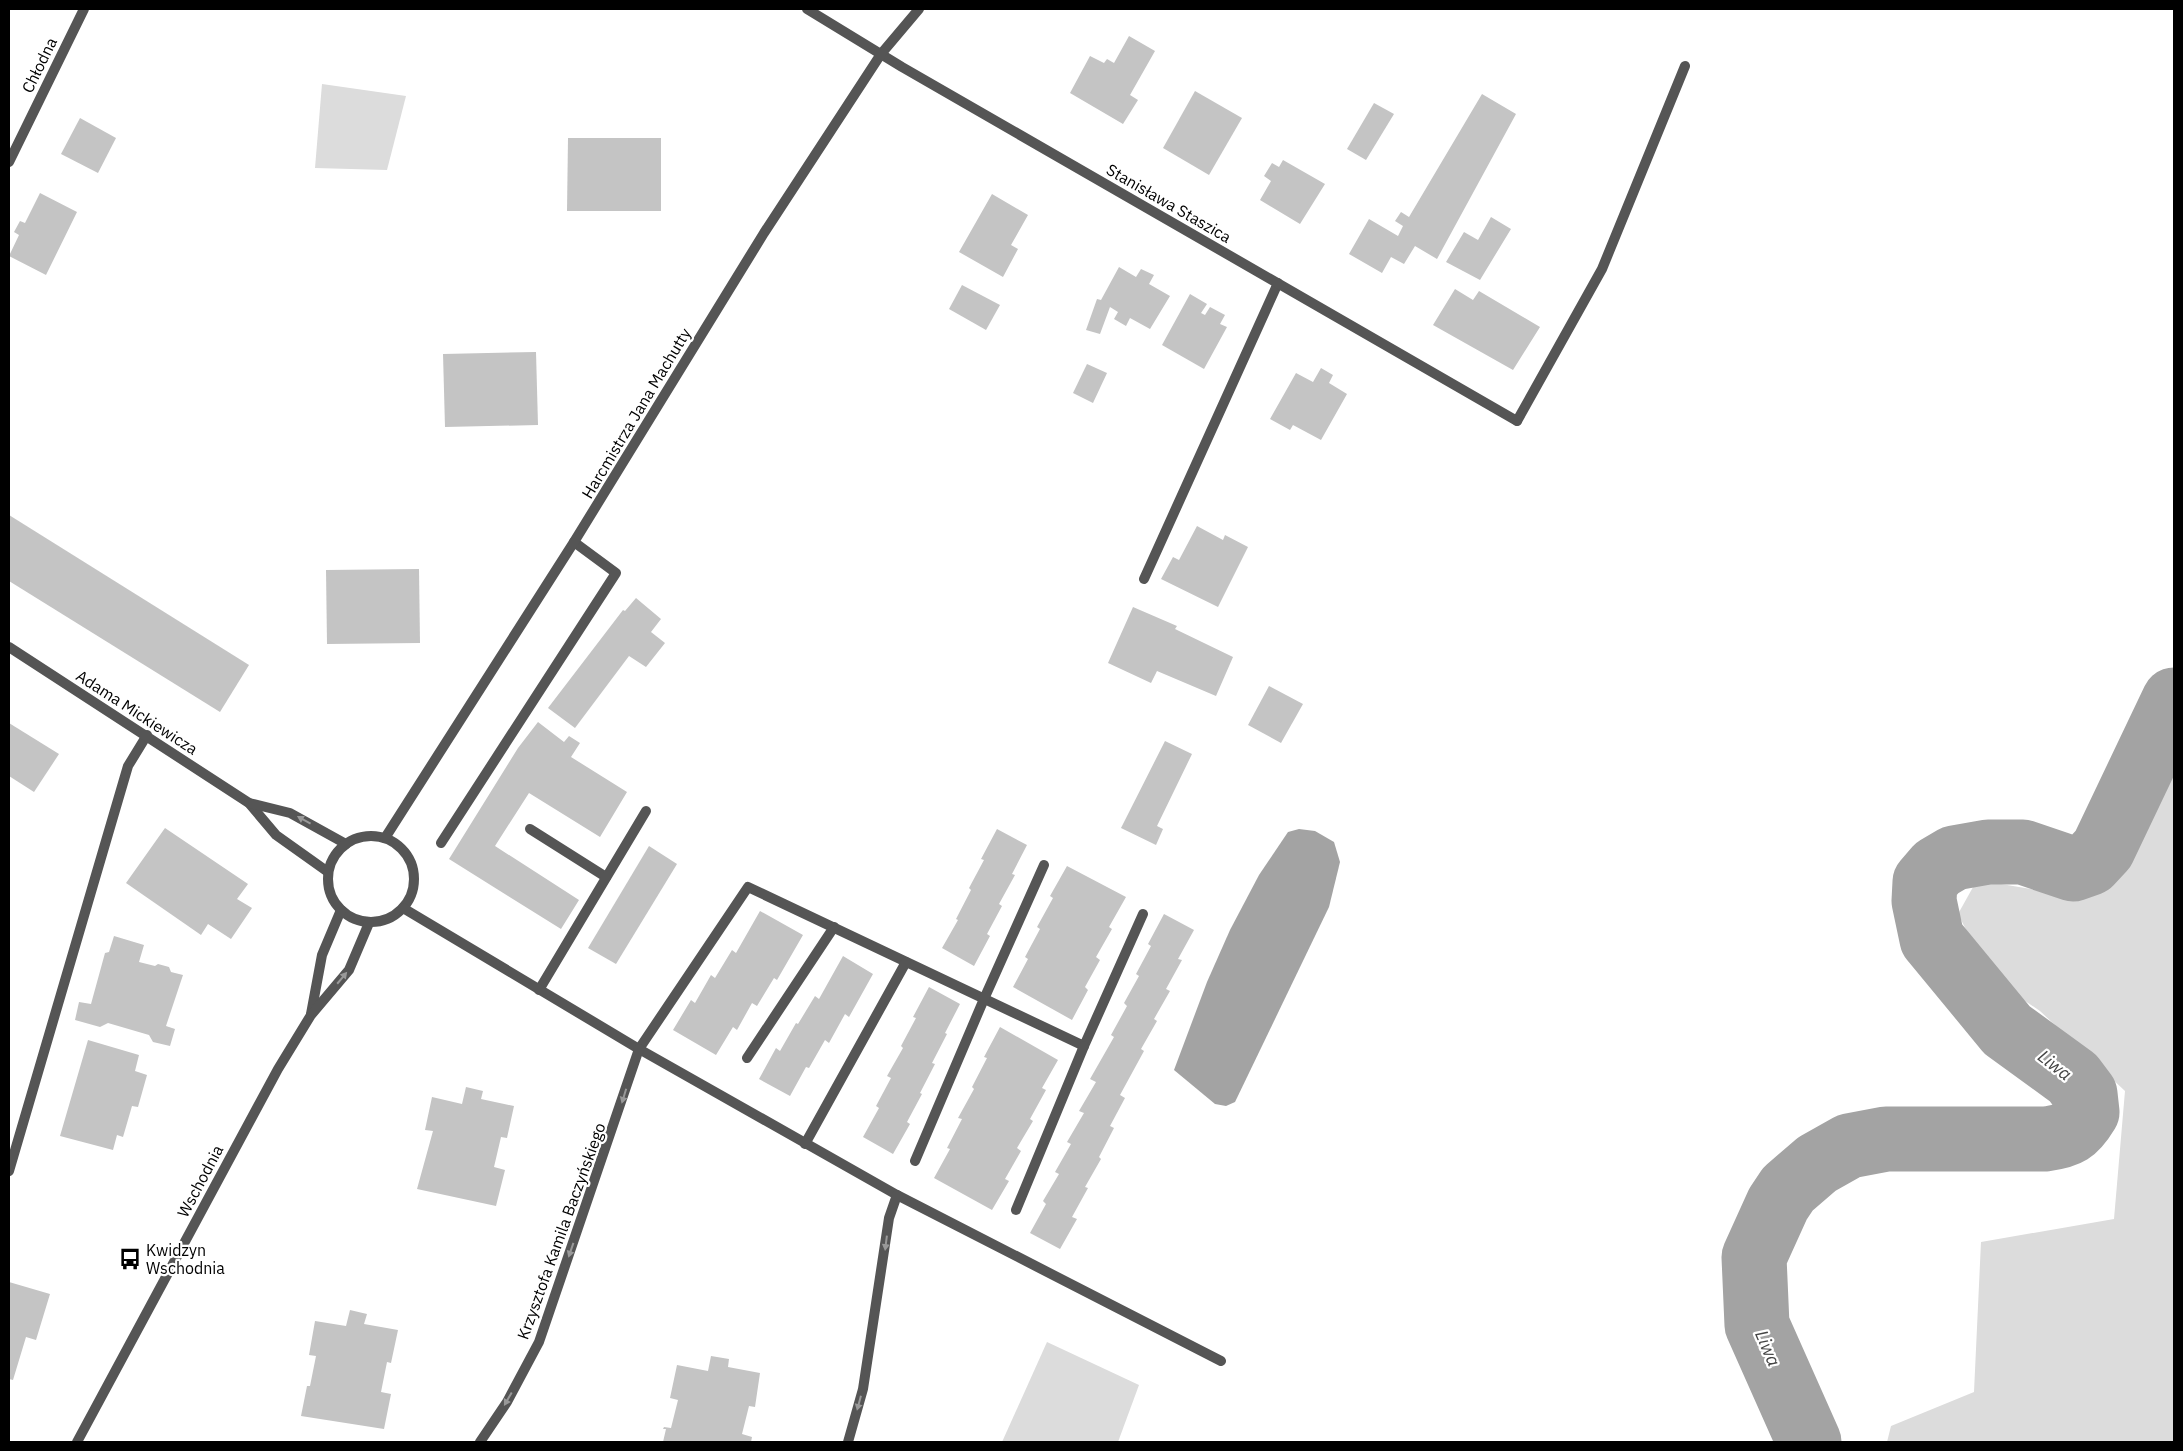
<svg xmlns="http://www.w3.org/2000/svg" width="2183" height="1451" font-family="'IBM Plex Sans',sans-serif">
<rect width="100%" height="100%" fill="#fff"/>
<g fill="#dcdcdc">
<path d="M322 84 406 96 387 170 315 168Z"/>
<path d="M2174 752V1442H1887L1891 1426 1974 1392 1981 1242 2114 1219 2125 1091 2040 1011 1991 978 1958 914 1977 880 2080 897 2167 765Z"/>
<path d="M1047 1342 1139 1385 1118 1442H1002Z"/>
</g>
<path fill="#a3a3a3" d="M1299 829 1315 831 1334 842 1340 862 1329 907 1235 1102 1226 1106 1215 1104 1174 1070 1207 982 1230 930 1259 875 1288 832Z"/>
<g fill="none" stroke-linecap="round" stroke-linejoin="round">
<path stroke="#a3a3a3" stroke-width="65" d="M1809 1442 1757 1325 1754 1257 1778 1204 1788 1189 1817 1164 1849 1146 1886 1139H2045C2068 1136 2075 1132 2087 1112L2085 1094 2073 1078 2007 1030 1932 939 1924 901 1925 882 1937 868 1954 858 1988 852H2023L2073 869 2090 863 2103 849 2174 700"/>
</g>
<g fill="#c4c4c4">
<path d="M1129 36 1155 51 1130 95 1138 100 1123 124 1070 93 1090 56 1104 63 1107 59 1114 63Z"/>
<path d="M1195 91 1242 118 1209 175 1163 148Z"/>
<path d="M1482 94 1516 114 1437 259 1415 246 1404 264 1391 257 1382 273 1349 254 1369 219 1398 236 1403 226 1395 221 1401 212 1409 217Z"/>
<path d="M1374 103 1394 114 1366 160 1347 149Z"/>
<path d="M80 118 116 138 98 173 61 154Z"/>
<path d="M568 138H661V211H567Z"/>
<path d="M1283 160 1325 184 1300 224 1260 200 1271 181 1264 176 1272 163 1279 167Z"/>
<path d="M40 193 77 212 46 275 9 256 19 235 14 232 20 221 25 223Z"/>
<path d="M992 194 1028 215 1011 245 1018 249 1003 277 959 252Z"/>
<path d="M1491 217 1511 229 1480 280 1446 262 1464 232 1478 240Z"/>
<path d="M1119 267 1136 277 1141 269 1154 275 1149 284 1170 296 1150 329 1130 318 1126 326 1114 319 1118 312 1110 307 1100 334 1086 330 1097 299 1101 300Z"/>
<path d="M962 285 1000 305 986 330 949 309Z"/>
<path d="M1455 289 1473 300 1479 291 1540 327 1513 370 1433 325Z"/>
<path d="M1190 294 1207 304 1201 313 1205 315 1210 307 1225 315 1220 324 1227 327 1204 369 1162 345Z"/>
<path d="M536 352 538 425 445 427 443 354Z"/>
<path d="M1087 364 1107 373 1093 403 1073 393Z"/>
<path d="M1321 368 1333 375 1329 383 1347 394 1321 440 1293 425 1290 430 1270 419 1296 373 1313 382Z"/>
<path d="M9 515 249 665 220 712 9 581Z"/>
<path d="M1197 526 1223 540 1225 535 1248 547 1218 607 1161 579 1173 557 1179 560Z"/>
<path d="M419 569 420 643 327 644 326 570Z"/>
<path d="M636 598 661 619 651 632 665 643 646 667 629 656 575 728 548 708 623 610 625 611Z"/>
<path d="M1133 607 1177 626 1175 629 1233 657 1216 696 1157 671 1151 683 1108 663Z"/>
<path d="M1269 686 1303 704 1281 743 1248 725Z"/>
<path d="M538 722 564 742 569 736 580 743 571 757 627 792 600 837 529 793 495 846 579 900 561 929 449 859 518 748Z"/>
<path d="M9 723 59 754 34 792 9 776Z"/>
<path d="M1165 741 1192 754 1157 826 1163 829 1156 845 1121 828Z"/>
<path d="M165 828 248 884 237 899 252 908 231 939 208 924 201 935 126 883Z"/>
<path d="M997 829 1027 845 1012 874 1015 875 999 904 1002 906 987 934 990 936 974 966 942 948 958 920 956 919 971 890 969 888 984 860 981 859Z"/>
<path d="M649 846 677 864 616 964 588 948Z"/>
<path d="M1067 866 1126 897 1109 927 1112 929 1096 957 1100 960 1085 987 1088 990 1072 1020 1013 987 1028 959 1025 957 1040 929 1037 927 1053 898 1050 896Z"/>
<path d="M760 911 803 935 777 980 774 978 757 1006 752 1003 737 1030 733 1027 716 1055 673 1030 691 1000 695 1003 711 975 715 978 732 950 736 953Z"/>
<path d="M1164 914 1194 930 1178 959 1182 960 1166 989 1170 991 1154 1019 1157 1021 1141 1049 1144 1051 1120 1095 1125 1098 1110 1126 1114 1128 1099 1157 1101 1159 1085 1187 1088 1188 1072 1217 1077 1219 1060 1249 1030 1233 1046 1204 1043 1201 1059 1174 1055 1172 1071 1144 1067 1142 1084 1113 1079 1111 1096 1082 1090 1079 1114 1037 1111 1035 1127 1006 1124 1003 1139 976 1136 974 1151 946 1148 944Z"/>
<path d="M114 936 144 945 139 962 155 966 158 964 169 967 171 972 183 975 166 1026 175 1029 170 1046 153 1042 149 1035 108 1023 100 1027 75 1020 79 1002 91 1004 105 953 109 952Z"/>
<path d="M843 956 873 974 849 1017 845 1014 829 1043 825 1040 809 1068 806 1067 790 1096 759 1079 776 1048 780 1051 796 1023 798 1024 815 996 819 999Z"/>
<path d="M929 987 960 1004 945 1033 947 1034 932 1063 935 1064 920 1093 922 1094 907 1122 910 1124 893 1154 863 1137 879 1108 876 1106 891 1078 887 1076 903 1048 901 1046 916 1018 913 1017Z"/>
<path d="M1000 1027 1058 1060 1042 1088 1046 1090 1030 1119 1033 1121 1017 1148 1021 1151 1005 1179 1009 1181 992 1210 934 1178 950 1149 947 1148 962 1119 958 1118 974 1089 972 1087 987 1058 984 1057Z"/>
<path d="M88 1040 139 1055 135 1071 147 1075 138 1107 132 1106 123 1137 117 1135 113 1150 60 1136Z"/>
<path d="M466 1087 483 1091 481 1099 514 1106 507 1138 501 1137 494 1167 505 1170 496 1206 417 1189 433 1131 425 1130 432 1097 462 1104Z"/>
<path d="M9 1282 50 1294 36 1340 26 1337 13 1380 9 1379Z"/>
<path d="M350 1310 367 1314 364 1324 398 1330 391 1363 387 1362 381 1392 391 1394 384 1429 301 1416 307 1386H310L316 1356 309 1355 315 1321 346 1326Z"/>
<path d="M711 1356 729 1359 728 1367 760 1373 755 1407 749 1406 742 1434 752 1437 751 1442H663L666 1429H663L664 1427 671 1428 678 1400 670 1398 677 1365 708 1371Z"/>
</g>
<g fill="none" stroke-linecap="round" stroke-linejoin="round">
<g stroke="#555" stroke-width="10">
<path d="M1517 421 1602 269 1685 66"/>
<path d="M1144 579 1278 283"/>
<path d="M530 829 606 877"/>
<path d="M441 843 616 573 574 542"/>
<path d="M539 990 646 811"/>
<path d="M639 1049 748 887 1084 1046 1143 914"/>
<path d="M747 1058 834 927"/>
<path d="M805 1144 906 962"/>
<path d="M915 1161 984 999 1044 865"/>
<path d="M9 1171 128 766 147 735"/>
<path d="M1016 1210 1084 1046"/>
</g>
<g stroke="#555" stroke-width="10">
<path d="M807 9 902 67 1517 421"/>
<path d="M9 162 84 9"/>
<path d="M9 647 249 803 276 835 328 872"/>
<path d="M249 803 290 813 346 844"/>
<circle cx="371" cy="879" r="43"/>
<path d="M385 838 574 542 764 233 881 54 919 9"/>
<path d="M403 908 639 1049 897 1195 1221 1361"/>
<path d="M311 1014 322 955 341 910"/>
<path d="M77 1442 278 1069 311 1015 349 970 369 923"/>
<path d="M480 1442 507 1402 539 1342 639 1049"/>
<path d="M848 1442 863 1389 889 1218 897 1195"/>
</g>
</g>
<defs><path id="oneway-solid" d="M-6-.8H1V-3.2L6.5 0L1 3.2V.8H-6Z" transform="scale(1.25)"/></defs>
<g fill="#999">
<use href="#oneway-solid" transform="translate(304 820) rotate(-151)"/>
<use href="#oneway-solid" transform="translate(342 978) rotate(-50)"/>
<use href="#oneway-solid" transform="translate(624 1096) rotate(107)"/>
<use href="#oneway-solid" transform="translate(886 1243) rotate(97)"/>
<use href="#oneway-solid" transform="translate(571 1250) rotate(109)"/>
<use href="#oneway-solid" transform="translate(508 1399) rotate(120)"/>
<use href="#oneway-solid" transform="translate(859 1403) rotate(105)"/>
</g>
<defs>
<g id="bus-bare" transform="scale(1.725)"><path d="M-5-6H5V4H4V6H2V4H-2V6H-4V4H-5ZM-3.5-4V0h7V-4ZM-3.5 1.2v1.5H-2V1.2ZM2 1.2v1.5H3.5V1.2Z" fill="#000" stroke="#fff" stroke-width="2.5" paint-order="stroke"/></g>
</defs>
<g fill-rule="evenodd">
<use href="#bus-bare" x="130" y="1259"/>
</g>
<g text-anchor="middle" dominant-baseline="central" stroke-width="4.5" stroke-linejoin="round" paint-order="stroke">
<g font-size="16" fill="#000" stroke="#fff">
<text transform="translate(39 65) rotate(-64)">Chłodna</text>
<text transform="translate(1169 203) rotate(30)">Stanisława Staszica</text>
<text transform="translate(636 413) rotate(-59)">Harcmistrza Jana Machutty</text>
<text transform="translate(137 712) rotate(33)">Adama Mickiewicza</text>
<text transform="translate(200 1181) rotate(-62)">Wschodnia</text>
<text transform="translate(561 1231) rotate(-70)">Krzysztofa Kamila Baczyńskiego</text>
</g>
<g font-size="16" fill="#000" stroke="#fff" text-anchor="start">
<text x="146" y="1250">Kwidzyn<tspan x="146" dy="18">Wschodnia</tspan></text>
</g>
<g font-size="18" font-style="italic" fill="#444" stroke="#fff">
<text transform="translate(2055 1065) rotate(38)">Liwa</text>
<text transform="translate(1768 1348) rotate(67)">Liwa</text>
</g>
</g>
<rect width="2183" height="1451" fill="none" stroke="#000000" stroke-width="20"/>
</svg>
